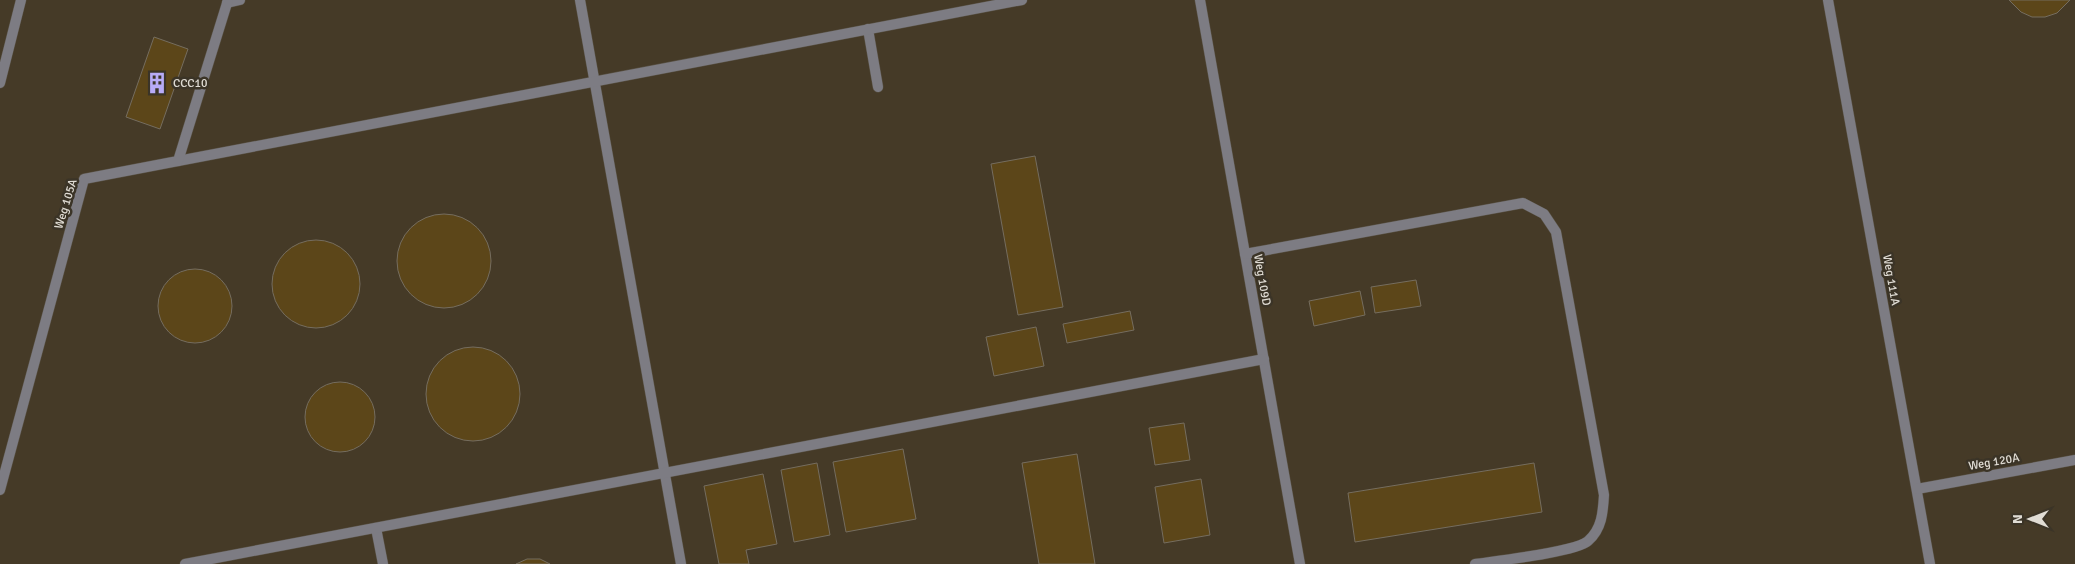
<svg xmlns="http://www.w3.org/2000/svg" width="2075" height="564" font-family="Signika,sans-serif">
<rect width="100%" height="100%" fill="#3b3427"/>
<rect fill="#453a27" x="0" y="0" width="2075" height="564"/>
<g fill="#5c4619" stroke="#756d5f">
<path d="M2009 0H2070L2057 13 2045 17H2032L2021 12Z"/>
<path d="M154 37 188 49 160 129 126 117Z"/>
<path d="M1035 156 1063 307 1018 315 991 164Z"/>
<circle cx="444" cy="261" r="47"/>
<circle cx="316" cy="284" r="44"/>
<circle cx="195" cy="306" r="37"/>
<path d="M1416 280 1421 306 1375 313 1371 287Z"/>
<path d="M1360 291 1365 315 1314 326 1309 301Z"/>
<path d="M1130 311 1134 330 1067 343 1063 324Z"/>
<path d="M1036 327 1044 366 994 376 986 337Z"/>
<circle cx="473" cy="394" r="47"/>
<circle cx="340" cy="417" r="35"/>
<path d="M1184 423 1190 460 1155 465 1149 428Z"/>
<path d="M903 449 916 519 846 532 833 462Z"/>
<path d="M1077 454 1095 564H1039L1022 463Z"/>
<path d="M817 463 830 535 794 542 781 470Z"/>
<path d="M1534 463 1542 512 1355 542 1348 493Z"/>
<path d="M763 474 777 544 746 550 749 564H719L704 486Z"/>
<path d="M1201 479 1210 535 1164 543 1155 487Z"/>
<path d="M527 559H540L550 564H516Z"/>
</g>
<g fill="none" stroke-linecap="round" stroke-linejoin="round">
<g stroke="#595246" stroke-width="11">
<g id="service">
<path d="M580 0 681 564"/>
<path d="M1200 0 1300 564"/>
<path d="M1828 0 1930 564"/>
<path d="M227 3 240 0"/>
<path d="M868 29 878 87"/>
<path d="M0 83 21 0"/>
<path d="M178 161 1022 0"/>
<path d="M1245 254 1523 203 1544 214 1556 232 1604 495C1603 512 1602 529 1588 541 1576 552 1495 561 1475 564"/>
<path d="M1917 489 2075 460"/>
<path d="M0 490 84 179 178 161 228 0"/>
<path d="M376 528 383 564"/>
<path d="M185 564 1264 359"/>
</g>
</g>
<use href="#service" stroke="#7d7c83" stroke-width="10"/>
</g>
<defs>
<g id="building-bare" transform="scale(1.725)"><path d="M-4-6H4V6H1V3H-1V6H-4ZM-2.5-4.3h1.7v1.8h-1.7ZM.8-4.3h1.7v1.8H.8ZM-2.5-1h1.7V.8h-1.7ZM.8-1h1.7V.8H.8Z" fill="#b8abf7" stroke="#3b3427" stroke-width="2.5" paint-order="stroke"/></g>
</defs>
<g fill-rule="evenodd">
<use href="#building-bare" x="157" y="83"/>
</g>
<g text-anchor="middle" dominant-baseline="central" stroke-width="5" stroke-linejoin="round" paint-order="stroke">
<g font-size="12" fill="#e0dcd4" stroke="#3b3427" text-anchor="start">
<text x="173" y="83">CCC10</text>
</g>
<g font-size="12" fill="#e0dcd4" stroke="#3b3427">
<text transform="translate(66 204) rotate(-73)">Weg 105A</text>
<text transform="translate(1262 280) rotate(80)">Weg 109D</text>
<text transform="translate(1891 280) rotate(80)">Weg 111A</text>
<text transform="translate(1994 462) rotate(-10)">Weg 120A</text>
</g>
</g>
<g transform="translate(2030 519) rotate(270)" stroke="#3b3427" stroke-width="4" paint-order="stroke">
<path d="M0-4L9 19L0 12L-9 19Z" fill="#e0dcd4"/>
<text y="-8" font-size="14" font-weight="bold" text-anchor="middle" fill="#e0dcd4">N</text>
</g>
</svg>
